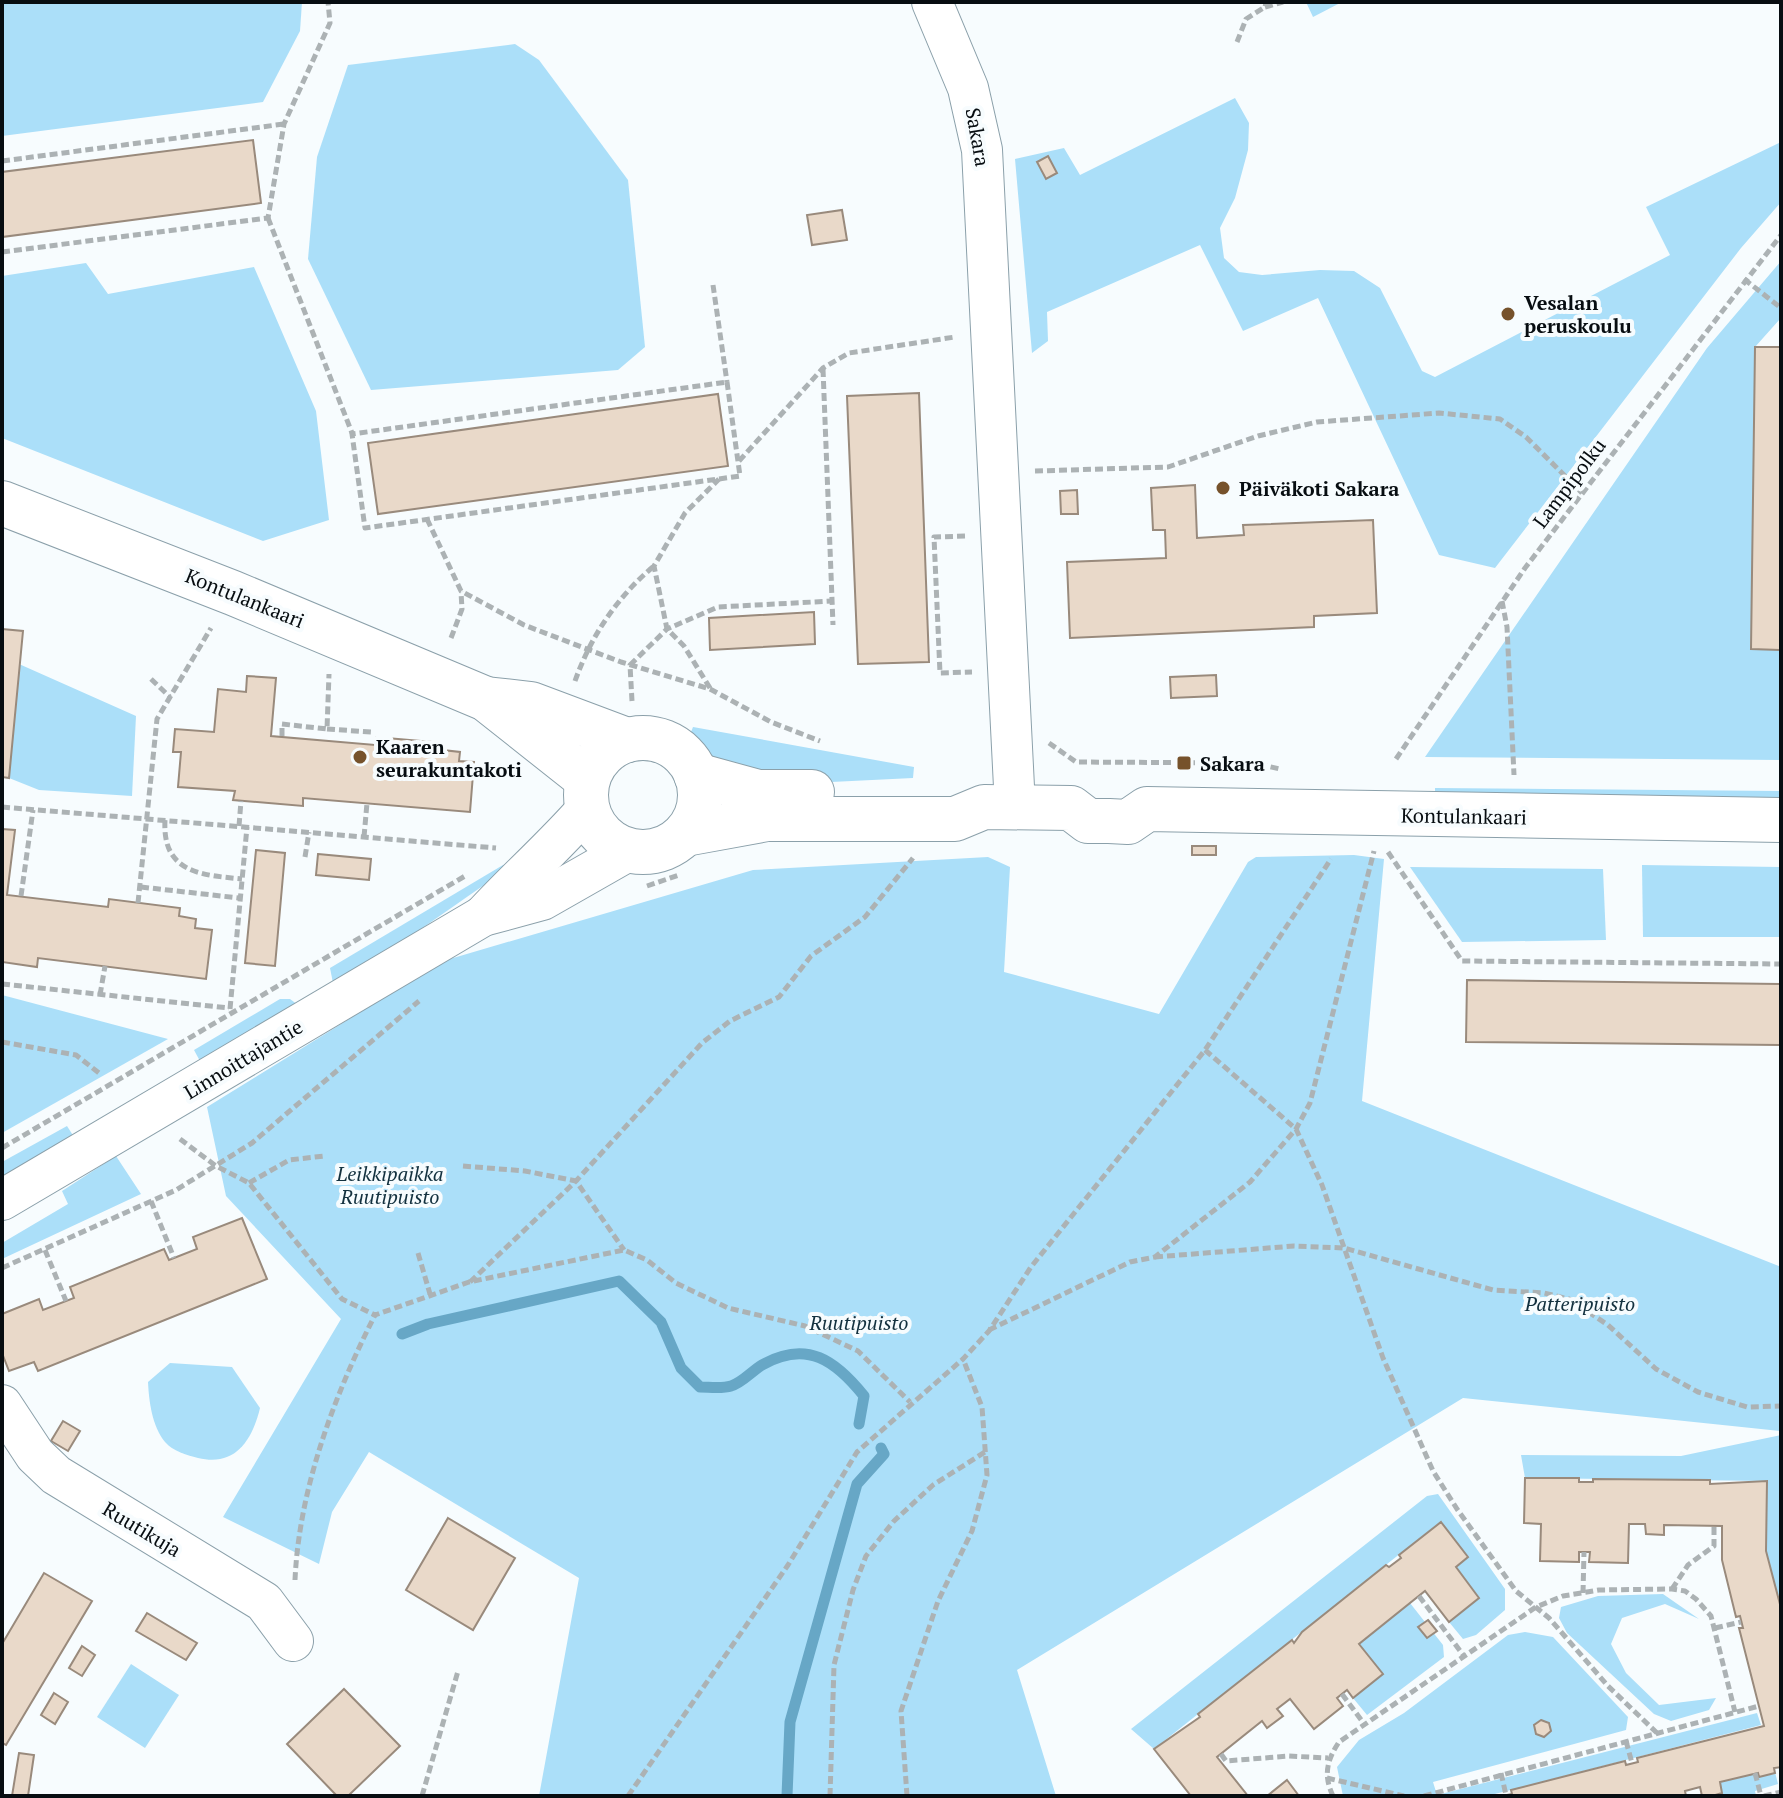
<svg xmlns="http://www.w3.org/2000/svg" width="1783" height="1798" font-family="'PT Serif',serif">
<rect width="100%" height="100%" fill="#f7fcfe"/>
<g fill="#abdff9">
<path d="M2 2H302L300 31 263 102 2 136Z"/>
<path d="M1306 2H1342L1313 17Z"/>
<path d="M515 44 539 60 628 180 645 347 618 370 371 390 308 259 317 157 348 65Z"/>
<path d="M1235 98 1249 123 1248 150 1235 198 1220 228 1224 258 1239 272 1262 275 1320 270 1354 271 1380 288 1422 371 1435 377 1670 255 1646 207 1781 142V202L1741 248 1495 568 1439 555 1318 298 1243 331 1200 245 1047 312 1048 341 1032 353 1015 159 1064 148 1080 175Z"/>
<path d="M1781 261V318L1755 347 1751 649 1781 650V760L1425 757 1707 348Z"/>
<path d="M86 263 108 294 254 267 316 411 329 520 263 541 2 438V276Z"/>
<path d="M19 664 136 716 132 796 39 790 9 778Z"/>
<path d="M693 727 914 767 913 778 770 785 724 771 689 737Z"/>
<path d="M1435 788 1781 791V803L1435 800Z"/>
<path d="M1354 855 1384 859 1362 1101 1781 1267V1431L1463 1398 1017 1670 1056 1796H539L579 1578 369 1452 332 1512 319 1564 223 1517 341 1319 226 1196 207 1107 443 961 753 870 988 857 1010 867 1004 972 1159 1014 1248 862 1256 857Z"/>
<path d="M517 862 408 938 333 983 330 968 503 865Z"/>
<path d="M1642 865 1781 867V937H1643Z"/>
<path d="M1410 867 1603 869 1606 940 1462 942Z"/>
<path d="M2 995 168 1039 2 1133Z"/>
<path d="M280 999H290L298 1005 201 1063 194 1050Z"/>
<path d="M67 1126 74 1137 2 1178V1162Z"/>
<path d="M116 1156 141 1194 2 1259V1243L68 1204 62 1191Z"/>
<path d="M170 1363 232 1367 260 1408C252 1441 235 1467 198 1458 186 1455 173 1451 165 1442 152 1426 149 1402 148 1382Z"/>
<path d="M1781 1435V1595L1778 1597 1766 1551 1767 1481 1525 1478 1521 1455 1681 1456Z"/>
<path d="M1438 1494 1505 1589V1610L1476 1635 1463 1639 1449 1622 1479 1597 1456 1567 1468 1557 1440 1522 1154 1749 1131 1729 1427 1496Z"/>
<path d="M1663 1594 1699 1619 1665 1604 1622 1618 1611 1644 1626 1673 1659 1705 1716 1698 1709 1710 1671 1721 1654 1714 1567 1633 1559 1618 1561 1607 1598 1596Z"/>
<path d="M1410 1603 1443 1645 1444 1657 1367 1715 1353 1698 1383 1674 1359 1644Z"/>
<path d="M1525 1632 1553 1637 1628 1717 1626 1730 1433 1782 1437 1795 1757 1713 1761 1725 1487 1796H1343L1337 1767 1359 1740 1404 1713 1508 1635Z"/>
<path d="M131 1664 179 1695 145 1748 97 1717Z"/>
<path d="M1774 1768 1778 1784 1755 1791 1756 1796H1712L1722 1793 1720 1782 1758 1773 1759 1777 1775 1774Z"/>
</g>
<g fill="none" stroke-linecap="round" stroke-linejoin="round">
<g stroke="#67a7c6" stroke-width="11">
<path d="M402 1334 428 1324 619 1281 661 1322 681 1368 700 1387C709 1387 722 1389 731 1386 742 1383 752 1371 762 1365 807 1339 836 1361 864 1396L859 1424"/>
<path d="M787 1796 790 1722 857 1484 884 1454 881 1448"/>
</g>
</g>
<g fill="#e9d9c9" stroke="#998a7c" stroke-width="2">
<path d="M253 140 261 203 2 237V172Z"/>
<path d="M1048 156 1057 173 1046 179 1037 162Z"/>
<path d="M842 210 847 240 812 245 807 215Z"/>
<path d="M1755 347H1781V650L1751 649Z"/>
<path d="M919 393 929 662 858 664 847 396Z"/>
<path d="M718 394 728 466 378 514 368 443Z"/>
<path d="M1195 485 1197 538 1244 535 1243 525 1373 520 1377 613 1314 616V627L1070 638 1067 562 1166 558 1165 530H1153L1151 488Z"/>
<path d="M1077 490 1078 514H1061L1060 491Z"/>
<path d="M814 612 815 644 710 650 709 618Z"/>
<path d="M2 629 23 631 9 778 2 777Z"/>
<path d="M1216 675 1217 696 1171 698 1170 677Z"/>
<path d="M247 676 276 678 271 736 375 745 376 737 443 743V750L460 752 459 761 474 762 470 812 303 798V806L233 800 235 791 178 787 181 752H173L175 729 214 732 218 689 246 692Z"/>
<path d="M2 829 15 830 7 895 108 907 109 899 180 908 179 916 196 919 195 928 212 930 206 979 38 958 37 967 2 962Z"/>
<rect x="1192" y="846" width="24" height="9"/>
<path d="M256 850 285 853 275 966 245 963Z"/>
<path d="M318 854 371 859 369 880 316 875Z"/>
<path d="M1467 980 1781 984V1045L1466 1042Z"/>
<path d="M242 1218 267 1279 38 1371 34 1362 9 1371 2 1353V1314L39 1299 43 1310 74 1298 70 1287 164 1249 169 1260 174 1258 197 1249 193 1237Z"/>
<path d="M63 1421 80 1431 68 1451 51 1441Z"/>
<path d="M1525 1478H1579V1482H1593V1479L1710 1480V1484L1767 1481 1766 1551 1781 1608V1767L1774 1768 1775 1773 1759 1777 1758 1773 1720 1782 1722 1793 1712 1796H1702L1700 1787 1685 1791 1686 1796H1502L1512 1794 1511 1790 1625 1761 1626 1765 1638 1762 1637 1758 1764 1726 1739 1628H1743L1740 1616 1736 1617 1722 1560V1526L1664 1525V1535L1646 1534 1645 1524H1629L1628 1563 1589 1562 1590 1552H1579V1562L1540 1561 1541 1524 1524 1523Z"/>
<path d="M448 1518 515 1558 473 1630 406 1590Z"/>
<path d="M1441 1522 1468 1557 1456 1567 1479 1598 1449 1622 1425 1591 1359 1644 1383 1674 1353 1698 1347 1690 1337 1698 1343 1706 1314 1729 1290 1699 1277 1709 1283 1716 1267 1728 1262 1721 1217 1757 1248 1796H1191L1154 1749 1200 1717 1198 1714 1292 1640 1294 1643 1302 1632 1386 1565 1389 1567 1401 1558 1399 1555Z"/>
<path d="M44 1573 92 1601 6 1745 2 1743V1644Z"/>
<path d="M147 1613 197 1643 186 1660 136 1631Z"/>
<path d="M1428 1620 1437 1631 1427 1638 1418 1627Z"/>
<path d="M82 1646 95 1655 82 1676 69 1668Z"/>
<path d="M344 1689 400 1746 348 1796H337L287 1744Z"/>
<path d="M54 1693 68 1702 55 1724 41 1715Z"/>
<path d="M1541 1720 1549 1723 1551 1731 1544 1737 1536 1734 1534 1725Z"/>
<path d="M19 1753 34 1755 28 1796H12Z"/>
<path d="M1287 1780 1299 1796H1267Z"/>
</g>
<g fill="none" stroke-linecap="round" stroke-linejoin="round">
<g stroke="#8ba0aa" stroke-width="42">
<g id="street">
<path d="M932 2 968 88 982 150 1015 807"/>
<path d="M483 916C517 879 554 847 587 809"/>
<path d="M2 1200 483 916 542 900 628 851"/>
<path d="M2 1405 35 1455 56 1475 264 1602 293 1641"/>
</g>
</g>
<g stroke="#8ba0aa" stroke-width="46">
<g id="secondary">
<path d="M2 503 233 593 486 699 587 779"/>
<path d="M486 699 531 704 627 740"/>
<circle cx="643" cy="795" r="57"/>
<path d="M696 775 758 792H812"/>
<path d="M685 834 767 819H955L984 807 1071 808 1088 821H1109L1128 822 1147 809 1781 820"/>
</g>
</g>
<g stroke="#acb2b4" stroke-width="5" stroke-dasharray="8 4" stroke-linecap="butt">
<path d="M1265 7 1283 2"/>
<path d="M1237 42 1246 19 1265 7 1266 2"/>
<path d="M2 161 284 124"/>
<path d="M268 218 352 433"/>
<path d="M2 252 268 218 284 124 330 23 328 2"/>
<path d="M1744 279 1781 308"/>
<path d="M713 285 727 382"/>
<path d="M823 369 833 625"/>
<path d="M727 382 740 476 365 528 352 434Z"/>
<path d="M739 461 823 368 849 353 955 337"/>
<path d="M1035 471 1168 467 1258 436 1317 422 1439 413 1500 419 1526 437 1582 493"/>
<path d="M427 519 461 591 524 625 621 662 710 689 771 722 820 741"/>
<path d="M965 536 934 537 940 673 972 672"/>
<path d="M1502 601 1507 627 1514 775"/>
<path d="M451 638 462 609 461 592"/>
<path d="M151 679 170 697"/>
<path d="M575 681C591 636 617 597 654 566"/>
<path d="M710 688 684 646 667 629 654 566 685 513 719 479"/>
<path d="M632 701 630 665 667 629 718 607 832 601"/>
<path d="M327 729 371 732"/>
<path d="M282 736V724L327 729 329 674"/>
<path d="M1049 743 1076 762 1254 763 1280 769"/>
<path d="M1396 759 1525 568 1781 235"/>
<path d="M2 807 496 848"/>
<path d="M165 820C162 873 201 875 242 879"/>
<path d="M239 826 241 801"/>
<path d="M364 837 367 803"/>
<path d="M1388 852 1462 961 1781 964"/>
<path d="M305 857 309 832"/>
<path d="M647 886 679 875"/>
<path d="M141 887 239 898"/>
<path d="M21 896 33 810"/>
<path d="M138 903 157 719 211 628"/>
<path d="M2 984 229 1008"/>
<path d="M100 995 105 966"/>
<path d="M230 1009 247 827"/>
<path d="M2 1042 76 1055 99 1073"/>
<path d="M1205 1050 1296 1129 1322 1185 1383 1358 1433 1471 1457 1509 1516 1591 1549 1618 1608 1686 1657 1733"/>
<path d="M180 1139 216 1166 249 1183 342 1299 375 1315 469 1282 624 1250 647 1260 676 1283 728 1308 805 1326 858 1351 910 1402"/>
<path d="M2 1148 465 876"/>
<path d="M463 1166 525 1171 576 1181 624 1250"/>
<path d="M249 1183 289 1160 324 1156"/>
<path d="M151 1201 174 1258"/>
<path d="M45 1250 66 1301"/>
<path d="M418 1253 430 1294"/>
<path d="M1155 1257 1294 1246 1344 1248 1493 1290 1544 1293 1569 1299 1608 1325 1656 1369 1698 1392 1747 1407 1781 1406"/>
<path d="M2 1268 176 1190 252 1143 419 1001"/>
<path d="M470 1282 576 1181 702 1043 730 1021 779 997 811 956 865 917 913 858"/>
<path d="M989 1330 1130 1262 1155 1257 1250 1182 1296 1129 1310 1103 1374 851"/>
<path d="M295 1580C299 1489 334 1396 375 1315"/>
<path d="M1672 1589 1688 1565 1714 1546V1525"/>
<path d="M1583 1593 1584 1552"/>
<path d="M1419 1596 1464 1656"/>
<path d="M1715 1628 1741 1622"/>
<path d="M1342 1694 1365 1725"/>
<path d="M1626 1741 1632 1763"/>
<path d="M1221 1754 1226 1761 1289 1756 1328 1758"/>
<path d="M1501 1773 1506 1795"/>
<path d="M1755 1773 1761 1796"/>
<path d="M1327 1778 1404 1796"/>
<path d="M422 1796 458 1671"/>
<path d="M628 1796 788 1565 857 1452 963 1359 989 1331 1031 1267 1205 1050 1331 859"/>
<path d="M830 1796 834 1665 853 1590 866 1556 894 1521 933 1485 985 1452"/>
<path d="M907 1796 901 1711 938 1601 972 1531 987 1475 982 1407 963 1359"/>
<path d="M1333 1796C1323 1775 1327 1760 1339 1742L1536 1607 1563 1596 1599 1590 1672 1589 1685 1591 1696 1599 1711 1616 1735 1712"/>
<path d="M1424 1796 1759 1706"/>
<path d="M1764 1796 1781 1792"/>
</g>
<use href="#street" stroke="#fff" stroke-width="40"/>
<use href="#secondary" stroke="#fff" stroke-width="44"/>
</g>
<g fill="#76522b" stroke="#f7fcfe" stroke-width="3">
<circle cx="1508" cy="314" r="8"/>
<circle cx="1223" cy="488" r="8"/>
<circle cx="360" cy="757" r="8"/>
<rect x="1176" y="755" width="16" height="16" rx="4"/>
</g>
<g text-anchor="middle" dominant-baseline="central" stroke-width="8" stroke-linejoin="round" paint-order="stroke">
<g font-size="20" fill="#070d11" stroke="#f7fcfe">
<text transform="translate(978 137) rotate(80)">Sakara</text>
<text transform="translate(1569 483) rotate(-53)">Lampipolku</text>
<text transform="translate(245 598) rotate(22)">Kontulankaari</text>
<text transform="translate(1464 816) rotate(1)">Kontulankaari</text>
<text transform="translate(243 1059) rotate(-31)">Linnoittajantie</text>
<text transform="translate(142 1529) rotate(31)">Ruutikuja</text>
</g>
<g font-size="20" font-weight="bold" fill="#070d11" stroke="#f7fcfe" text-anchor="start">
<text x="1524" y="302">Vesalan<tspan x="1524" dy="23">peruskoulu</tspan></text>
<text x="1239" y="488">Päiväkoti Sakara</text>
<text x="376" y="746">Kaaren<tspan x="376" dy="23">seurakuntakoti</tspan></text>
<text x="1200" y="763">Sakara</text>
</g>
<g font-size="20" font-style="italic" fill="#13313f" stroke="#f7fcfe">
<text x="390" y="1173">Leikkipaikka<tspan x="390" dy="23">Ruutipuisto</tspan></text>
<text x="1580" y="1303">Patteripuisto</text>
<text x="859" y="1322">Ruutipuisto</text>
</g>
</g>
<rect width="1783" height="1798" fill="none" stroke="#070d11" stroke-width="8"/>
</svg>
